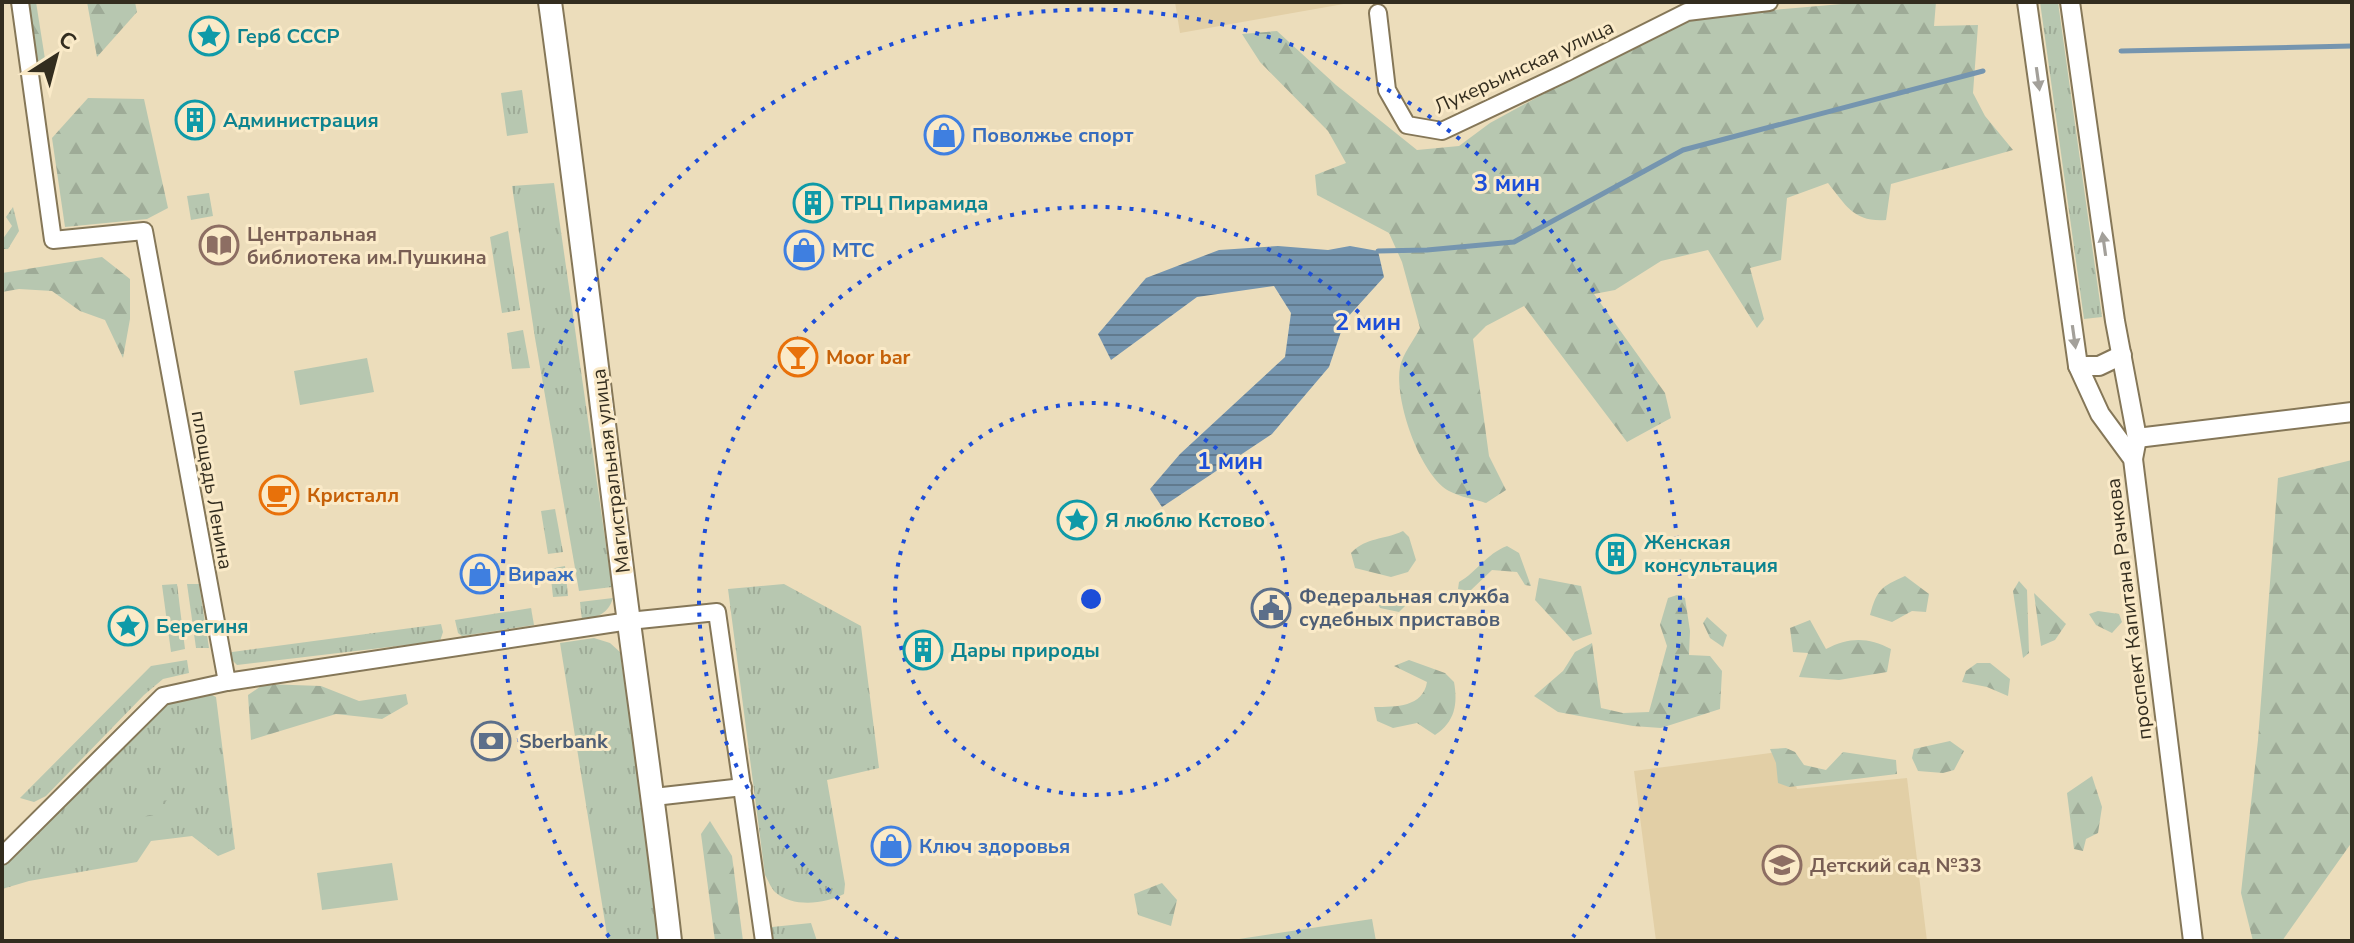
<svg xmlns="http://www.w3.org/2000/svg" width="2354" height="943" font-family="'Nunito Sans',sans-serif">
<defs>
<pattern id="grass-tufts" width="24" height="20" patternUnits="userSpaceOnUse" patternTransform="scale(2)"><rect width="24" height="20" fill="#b7c7b0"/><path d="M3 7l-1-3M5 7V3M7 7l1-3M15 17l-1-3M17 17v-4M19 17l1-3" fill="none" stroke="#9eab97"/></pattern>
<pattern id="forest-firs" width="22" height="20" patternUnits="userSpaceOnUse" patternTransform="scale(2)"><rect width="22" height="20" fill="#b7c7b0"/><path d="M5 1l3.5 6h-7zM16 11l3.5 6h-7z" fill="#9eab97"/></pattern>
<pattern id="park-crowns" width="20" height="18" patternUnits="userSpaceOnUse" patternTransform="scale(2)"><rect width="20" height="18" fill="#b7c7b0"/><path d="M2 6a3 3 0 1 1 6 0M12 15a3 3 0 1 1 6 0" fill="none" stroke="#9eab97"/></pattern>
<pattern id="water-rules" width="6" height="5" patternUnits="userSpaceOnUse" patternTransform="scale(2)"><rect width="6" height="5" fill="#7595af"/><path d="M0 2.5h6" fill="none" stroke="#617a8e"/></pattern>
</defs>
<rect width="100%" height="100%" fill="#ecddbb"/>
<g fill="#e2cfa6">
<path d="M1175 2H1355L1180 33Z"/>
<path d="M1786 751 1797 789 1907 778 1927 941H1656L1634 771Z"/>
</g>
<g fill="url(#grass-tufts)">
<path d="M2040 2H2058L2102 317 2084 319Z"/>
<path d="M522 90 528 133 507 136 501 93Z"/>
<path d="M554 183 612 587 579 591 535 338 512 186Z"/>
<path d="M209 193 213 216 191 220 187 196Z"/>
<path d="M13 207 19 231 8 249H2V240L12 226 6 217Z"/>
<path d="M508 231 520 310 502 313 490 237Z"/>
<path d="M523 330 530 368 512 369 507 333Z"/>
<path d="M555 509 563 552 548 554 541 511Z"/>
<path d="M565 566 568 596 553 597 550 569Z"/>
<path d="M177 584 185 649 171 652 162 585Z"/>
<path d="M187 584H199L209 648H196Z"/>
<path d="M784 584 861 626 879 768 827 780 845 884 844 894C825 904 793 908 775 892 771 888 768 880 765 875L728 589Z"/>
<path d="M613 598C608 614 598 617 582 620L580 602Z"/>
<path d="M531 608 534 625 462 636 458 633 455 620Z"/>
<path d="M441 624 443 632 440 641 237 665 225 653Z"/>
<path d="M594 638 610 643 620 652 662 941H608L560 643Z"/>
<path d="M187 660 189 673 163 679 144 695 46 796 34 802 20 798 151 666Z"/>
<path d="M206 692 216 697 235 849 218 856 192 836 151 841 137 862 29 881 2 889V863L168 701Z"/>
<path d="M811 923 817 941H773L772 927Z"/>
</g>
<g fill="url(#forest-firs)">
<path d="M25 2H36L48 78 36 67Z"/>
<path d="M87 2H135L137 12 97 57Z"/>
<path d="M1865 2H1936L1934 26 1978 25 1973 93 1985 116 2013 150 1891 184 1886 220C1854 222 1847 207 1828 183L1787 198 1781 260 1750 268 1764 319 1757 328 1708 250 1661 261 1615 290 1594 294 1665 393 1671 418 1627 442 1524 306 1486 326 1473 339 1489 456 1506 490 1486 503C1474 499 1460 497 1449 491 1420 475 1394 400 1400 367 1402 355 1414 340 1420 328L1402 262 1389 233 1317 195 1315 175 1346 163 1328 131 1260 62 1242 34 1277 31 1336 85 1417 150 1459 146 1490 123 1682 18Z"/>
<path d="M88 98 144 99 168 208 147 219 65 227 52 138Z"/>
<path d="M102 257 130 279V319L123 358 105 320 80 311 52 291 19 289 2 292V273Z"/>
<path d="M2352 460V842L2282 941H2253L2241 893 2258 740 2278 478Z"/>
<path d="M1403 531 1409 537 1416 560 1408 572 1391 577 1355 568 1351 553C1368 536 1382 541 1403 531Z"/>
<path d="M1507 546 1519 553 1531 586 1525 585 1517 572 1492 570 1470 591 1458 589 1459 582C1477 572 1486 554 1507 546Z"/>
<path d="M1905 576 1929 594 1926 612 1912 611 1892 622 1870 615C1877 589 1881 587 1905 576Z"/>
<path d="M1539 578 1581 586 1592 634 1573 641 1535 600Z"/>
<path d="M2019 581 2027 590 2029 653 2023 658 2013 591Z"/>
<path d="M1386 592 1401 596 1407 604 1399 612 1380 608 1373 594Z"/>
<path d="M2034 593 2066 624 2055 640 2041 646Z"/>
<path d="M1677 595 1685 598 1690 631 1689 655 1710 656 1722 671 1720 709 1661 728 1633 726 1558 712 1534 696 1563 671 1575 652 1592 643 1601 708 1623 713 1649 712 1667 646 1660 625 1668 598Z"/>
<path d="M2098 611 2119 614 2122 622 2112 633 2096 625 2089 614Z"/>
<path d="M1707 617 1727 635 1723 647 1710 638 1703 623Z"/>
<path d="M1810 620 1826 649C1849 637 1868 637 1891 649L1887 672 1839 680 1799 677 1808 653 1793 652 1790 628Z"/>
<path d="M1409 660 1445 673 1454 682C1458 704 1455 722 1435 735L1417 723 1393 728 1377 721 1374 707C1396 707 1423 707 1427 682L1394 666Z"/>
<path d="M1977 663H1990L2010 679 2008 696 1987 687 1962 682 1966 671Z"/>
<path d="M264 684 321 686 359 701 406 694 408 704 382 719 336 714 251 740 248 695Z"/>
<path d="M1950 741 1964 751 1954 770 1943 773 1918 771 1912 758 1914 749Z"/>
<path d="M1786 748 1795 752 1804 765 1826 770 1843 752 1896 760 1897 774 1789 787 1778 783 1776 763 1770 749Z"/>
<path d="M2092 776 2102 807 2098 833 2086 839 2083 851 2074 849 2067 793Z"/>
<path d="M710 821 732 856 743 941H715L701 834Z"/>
<path d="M1162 883 1177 900 1171 926 1138 915 1134 894Z"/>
</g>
<path fill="url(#park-crowns)" d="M170 800 171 814 139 817 138 803Z"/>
<g fill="#b7c7b0">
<path d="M367 358 374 392 300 405 294 371Z"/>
<path d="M392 863 398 900 322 910 317 873Z"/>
<path d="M1372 919 1376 941H1239V939Z"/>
</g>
<path fill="url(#water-rules)" d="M1278 246 1328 250 1350 246 1378 251 1384 277 1345 320 1329 367 1272 434 1162 507 1150 489 1180 454 1285 357 1291 313 1274 286 1197 297 1111 360 1098 334 1146 278 1219 250Z"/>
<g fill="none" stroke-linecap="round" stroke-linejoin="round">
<g stroke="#7595af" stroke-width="5">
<path d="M2121 51 2352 46"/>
<path d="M1378 251 1427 250 1514 242 1683 150 1983 71"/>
</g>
<g stroke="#857758" stroke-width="20">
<g id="minor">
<path d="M20 2 53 240 144 231 227 682 629 621 717 612 764 941"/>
<path d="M1378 13 1387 90 1407 125 1442 131 1565 73 1687 12 1769 2"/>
<path d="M654 797 743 787"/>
<path d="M2 856 163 696 227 682"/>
</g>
</g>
<g stroke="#857758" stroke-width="22">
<g id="tertiary">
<path d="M2027 2 2078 366 2100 414 2133 459 2193 941"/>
<path d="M2070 2 2115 321 2137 438 2133 459"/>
<path d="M2078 366H2099L2122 355"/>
<path d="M2137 438 2352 412"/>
</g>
</g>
<g stroke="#857758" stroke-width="26">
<path id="secondary" d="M550 2C577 198 600 395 625 592 640 708 657 824 670 941"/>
</g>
<use href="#minor" stroke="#fff" stroke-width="16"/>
<use href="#tertiary" stroke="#fff" stroke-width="18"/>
<use href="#secondary" stroke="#fff" stroke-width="22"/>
</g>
<defs><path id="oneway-solid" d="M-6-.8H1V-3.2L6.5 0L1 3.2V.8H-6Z" transform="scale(2)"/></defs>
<g fill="#a3a09a">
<use href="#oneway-solid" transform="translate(2038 79) rotate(82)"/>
<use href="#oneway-solid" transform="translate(2104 244) rotate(-98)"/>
<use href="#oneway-solid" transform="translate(2074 337) rotate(82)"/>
</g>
<g fill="none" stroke="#1d4ed8" stroke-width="4" stroke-dasharray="4 8">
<circle cx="1091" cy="599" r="196"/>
<path d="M898 940A392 392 0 1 1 1284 940"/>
<path d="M609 937A589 589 0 1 1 1573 937"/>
</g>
<defs>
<g id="sight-ring" transform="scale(2)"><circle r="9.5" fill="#faeac8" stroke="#0f9aa8" stroke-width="1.5"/><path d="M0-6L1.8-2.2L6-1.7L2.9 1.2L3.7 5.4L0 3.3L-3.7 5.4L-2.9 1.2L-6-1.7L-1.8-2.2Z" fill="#0f9aa8"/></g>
<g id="building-ring" transform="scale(2)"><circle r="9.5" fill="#faeac8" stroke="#0f9aa8" stroke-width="1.5"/><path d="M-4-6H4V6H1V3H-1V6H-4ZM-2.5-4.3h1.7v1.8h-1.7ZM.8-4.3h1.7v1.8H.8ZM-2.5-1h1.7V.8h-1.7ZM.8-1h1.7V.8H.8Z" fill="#0f9aa8"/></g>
<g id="shop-ring" transform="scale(2)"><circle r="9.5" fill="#faeac8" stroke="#3f7fe0" stroke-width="1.5"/><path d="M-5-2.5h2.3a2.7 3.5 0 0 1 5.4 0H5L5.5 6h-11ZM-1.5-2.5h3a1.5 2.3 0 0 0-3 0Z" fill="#3f7fe0"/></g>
<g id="library-ring" transform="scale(2)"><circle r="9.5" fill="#faeac8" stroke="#8d6e63" stroke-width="1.5"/><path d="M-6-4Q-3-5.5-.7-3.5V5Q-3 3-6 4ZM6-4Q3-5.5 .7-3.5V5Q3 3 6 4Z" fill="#8d6e63"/></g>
<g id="bar-ring" transform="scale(2)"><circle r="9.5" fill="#faeac8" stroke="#e8710a" stroke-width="1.5"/><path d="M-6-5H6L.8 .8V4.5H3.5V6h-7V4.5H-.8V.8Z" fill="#e8710a"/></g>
<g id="cafe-ring" transform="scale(2)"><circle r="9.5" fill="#faeac8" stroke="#e8710a" stroke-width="1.5"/><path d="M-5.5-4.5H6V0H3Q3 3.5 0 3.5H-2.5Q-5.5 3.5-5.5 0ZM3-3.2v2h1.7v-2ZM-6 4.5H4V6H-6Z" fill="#e8710a"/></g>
<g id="civic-ring" transform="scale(2)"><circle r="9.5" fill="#faeac8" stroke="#5c6f8a" stroke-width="1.5"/><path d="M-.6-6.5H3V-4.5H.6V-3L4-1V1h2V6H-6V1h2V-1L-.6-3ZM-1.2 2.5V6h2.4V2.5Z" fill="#5c6f8a"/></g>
<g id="bank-ring" transform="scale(2)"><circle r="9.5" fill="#faeac8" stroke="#5c6f8a" stroke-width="1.5"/><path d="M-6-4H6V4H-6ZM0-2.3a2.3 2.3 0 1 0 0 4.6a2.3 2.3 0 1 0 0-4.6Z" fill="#5c6f8a"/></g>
<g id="school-ring" transform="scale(2)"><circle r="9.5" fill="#faeac8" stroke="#8d6e63" stroke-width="1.5"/><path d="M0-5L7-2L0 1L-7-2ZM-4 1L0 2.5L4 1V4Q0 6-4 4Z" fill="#8d6e63"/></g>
</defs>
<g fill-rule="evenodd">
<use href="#sight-ring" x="209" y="36"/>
<use href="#building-ring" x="195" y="120"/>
<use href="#shop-ring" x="944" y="135"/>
<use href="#building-ring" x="813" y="203"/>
<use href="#library-ring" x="219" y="245"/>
<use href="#shop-ring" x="804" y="250"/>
<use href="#bar-ring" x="798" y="357"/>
<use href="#cafe-ring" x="279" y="495"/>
<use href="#sight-ring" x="1077" y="520"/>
<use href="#building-ring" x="1616" y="554"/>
<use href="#shop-ring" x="480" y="574"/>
<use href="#civic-ring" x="1271" y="608"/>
<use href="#sight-ring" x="128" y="626"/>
<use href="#building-ring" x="923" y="650"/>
<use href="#bank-ring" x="491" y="741"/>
<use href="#shop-ring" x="891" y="846"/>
<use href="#school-ring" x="1782" y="865"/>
</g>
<g text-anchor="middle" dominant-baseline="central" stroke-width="6" stroke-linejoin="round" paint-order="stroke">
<g font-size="20" font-weight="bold" fill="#0d838f" stroke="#faeac8" text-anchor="start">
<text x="237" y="36">Герб СССР</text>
<text x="223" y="120">Администрация</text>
<text x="841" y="203">ТРЦ Пирамида</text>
<text x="1105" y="520">Я люблю Кстово</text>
<text x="1644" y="542">Женская<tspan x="1644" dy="23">консультация</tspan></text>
<text x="156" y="626">Берегиня</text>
<text x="951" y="650">Дары природы</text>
</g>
<g font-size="20" fill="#332d1f" stroke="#faeac8">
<text transform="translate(1524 67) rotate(-25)">Лукерьинская улица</text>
<text transform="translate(611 471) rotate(-97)">Магистральная улица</text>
<text transform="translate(212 490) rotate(80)">площадь Ленина</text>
<text transform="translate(2129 609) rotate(-97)">проспект Капитана Рачкова</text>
</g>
<g font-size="20" font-weight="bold" fill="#366cbe" stroke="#faeac8" text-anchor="start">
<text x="972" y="135">Поволжье спорт</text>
<text x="832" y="250">МТС</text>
<text x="508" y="574">Вираж</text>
<text x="919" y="846">Ключ здоровья</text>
</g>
<g font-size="20" font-weight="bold" fill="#785e54" stroke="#faeac8" text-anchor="start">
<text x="247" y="234">Центральная<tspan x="247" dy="23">библиотека им.Пушкина</tspan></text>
<text x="1810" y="865">Детский сад №33</text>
</g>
<g font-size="20" font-weight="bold" fill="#c56008" stroke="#faeac8" text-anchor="start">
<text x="826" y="357">Moor bar</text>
<text x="307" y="495">Кристалл</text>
</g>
<g font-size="20" font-weight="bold" fill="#4e5e75" stroke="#faeac8" text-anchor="start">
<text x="1299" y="596">Федеральная служба<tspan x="1299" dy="23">судебных приставов</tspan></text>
<text x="519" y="741">Sberbank</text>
</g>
</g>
<circle cx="1091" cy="599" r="12" fill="#1d4ed8" stroke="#faeac8" stroke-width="4"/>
<g font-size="24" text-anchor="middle" font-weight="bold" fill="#1d4ed8" stroke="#faeac8" stroke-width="6" stroke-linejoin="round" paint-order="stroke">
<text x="1507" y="191">3 мин</text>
<text x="1368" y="330">2 мин</text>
<text x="1230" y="469">1 мин</text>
</g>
<rect width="2354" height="943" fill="none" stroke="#332d1f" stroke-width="8"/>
<g transform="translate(56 56) rotate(36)" stroke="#faeac8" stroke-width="6" paint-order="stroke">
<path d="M0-6L14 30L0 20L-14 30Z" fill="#332d1f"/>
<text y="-12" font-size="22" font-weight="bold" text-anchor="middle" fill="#332d1f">С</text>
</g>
</svg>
